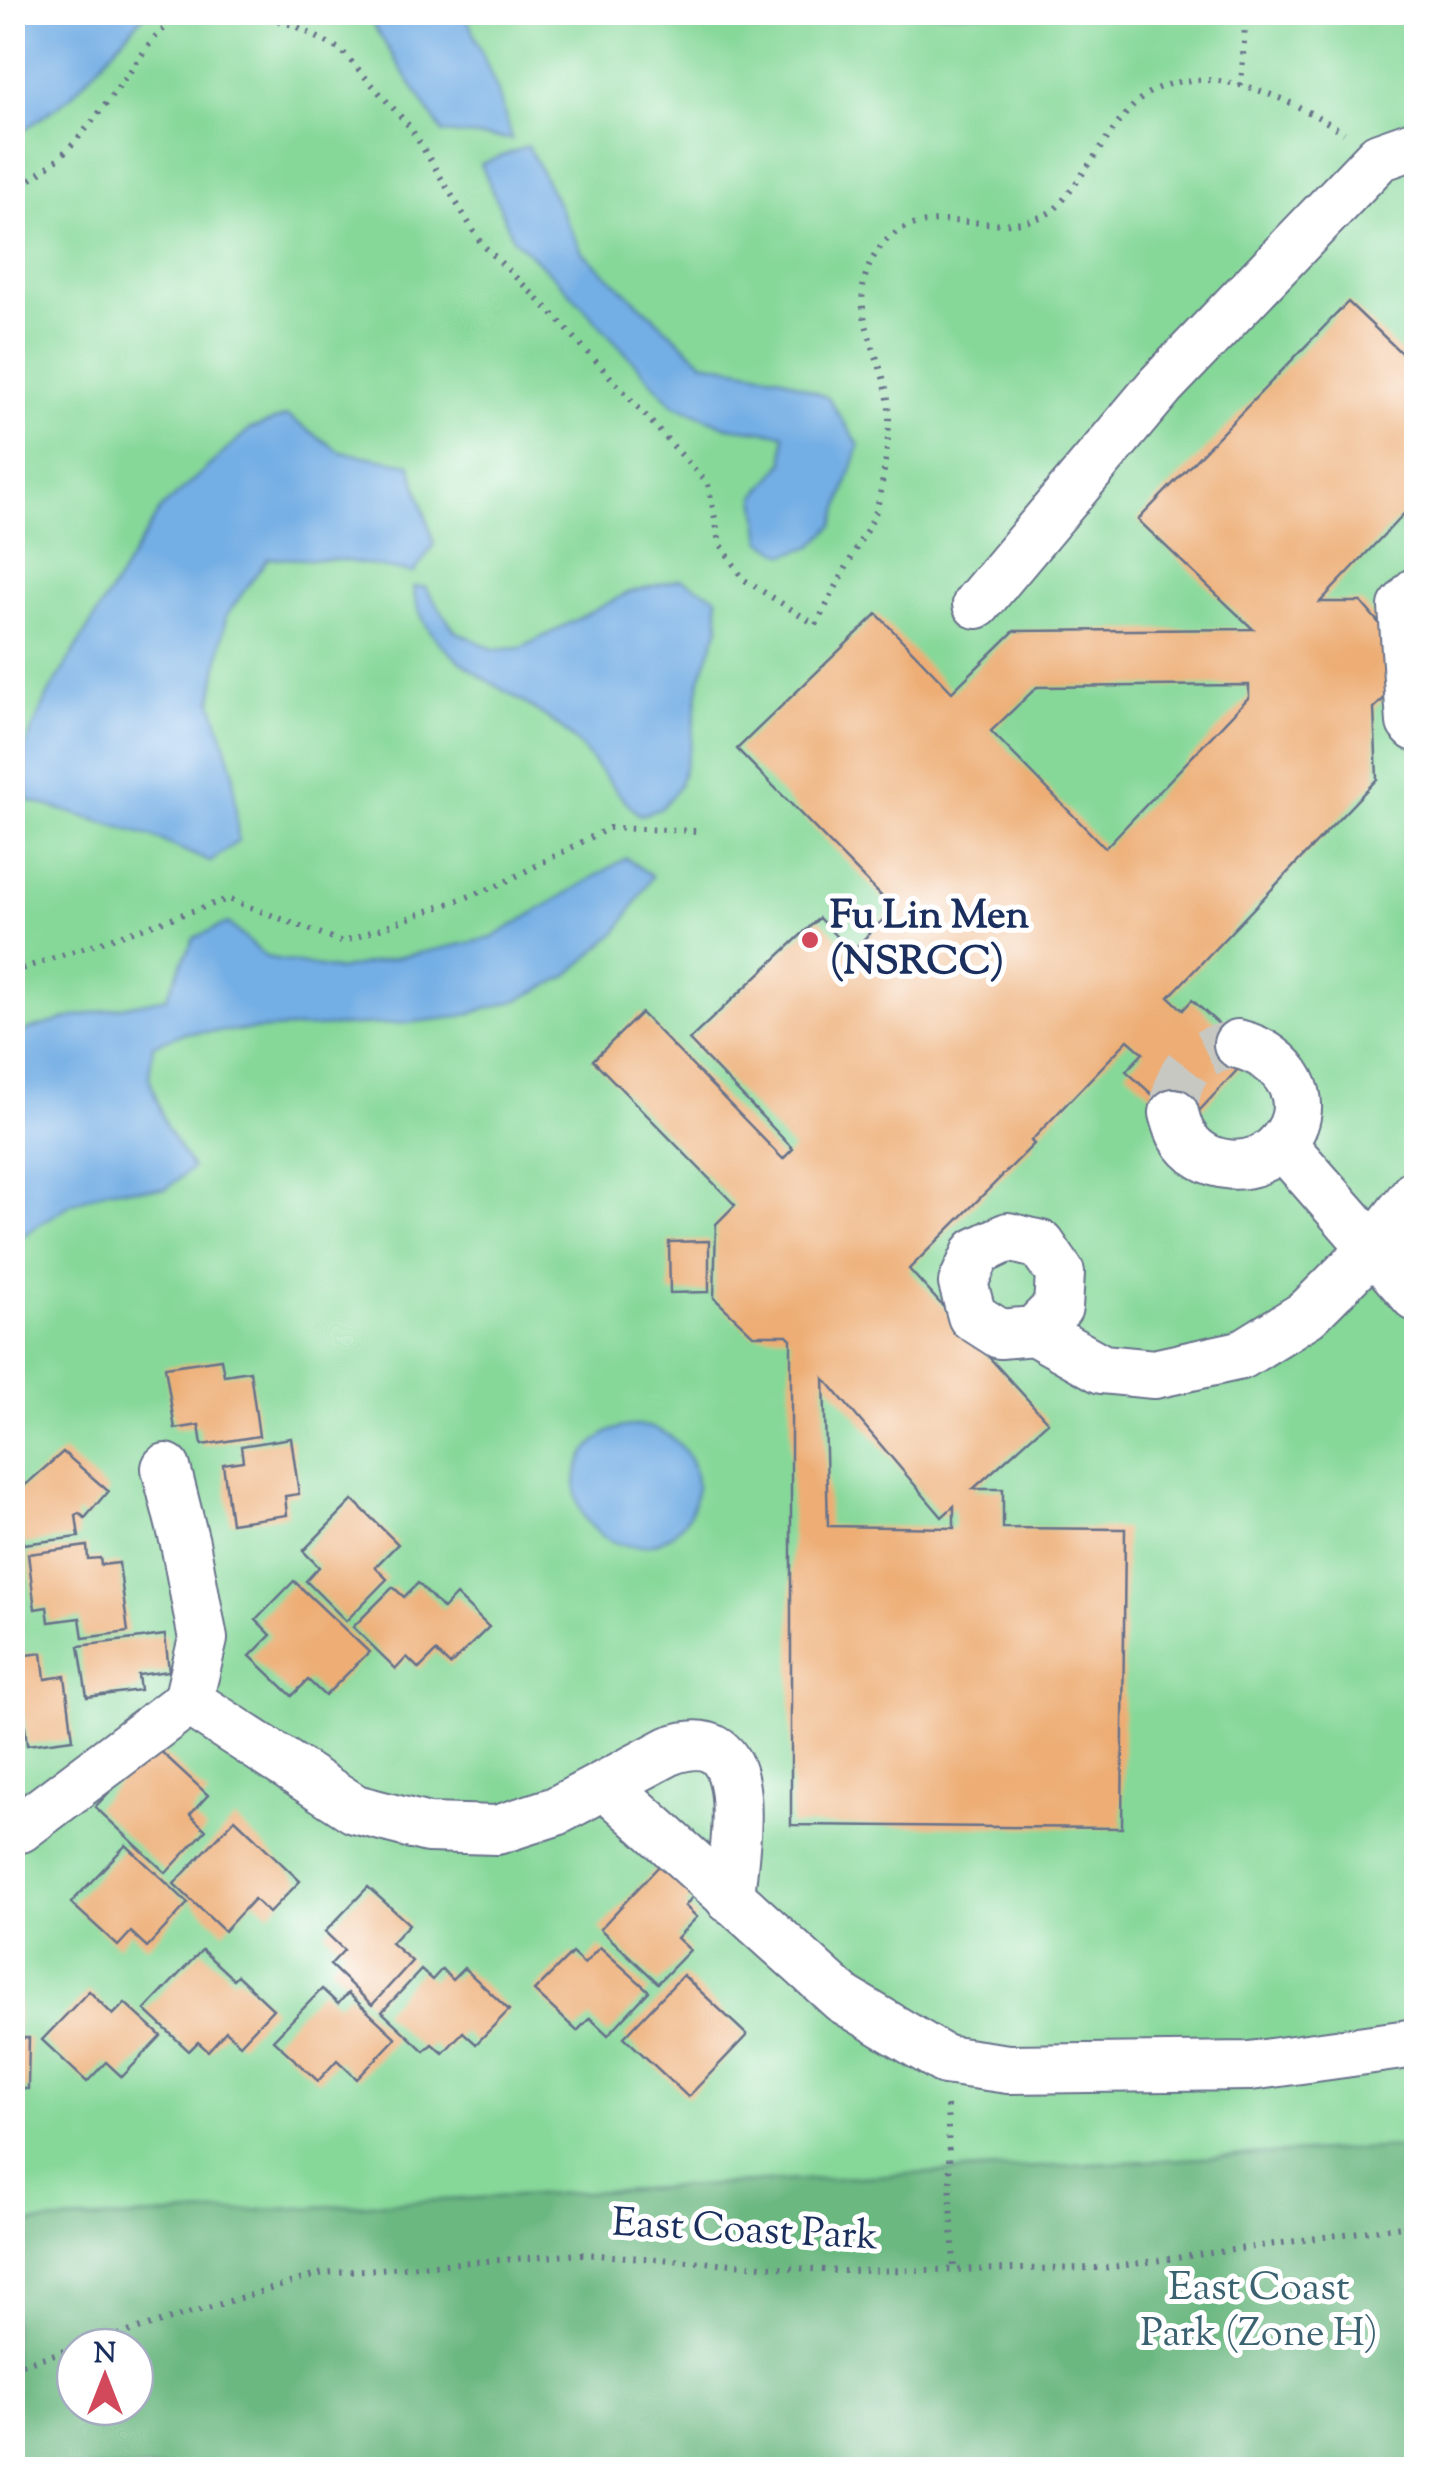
<svg xmlns="http://www.w3.org/2000/svg" width="1429" height="2482" font-family="'Sorts Mill Goudy',serif">
<rect width="100%" height="100%" fill="#fff"/>
<filter id="ink" filterUnits="userSpaceOnUse"><feTurbulence type="fractalNoise" baseFrequency=".01" numOctaves="2"/><feDisplacementMap in="SourceGraphic" scale="20" xChannelSelector="R" yChannelSelector="G"/><feConvolveMatrix kernelMatrix="1 2 1 2 8 2 1 2 1" color-interpolation-filters="sRGB"/></filter>
<filter id="wash" filterUnits="userSpaceOnUse"><feTurbulence type="fractalNoise" baseFrequency=".0048" numOctaves="4" result="noise"/><feDisplacementMap in="SourceGraphic" scale="40" xChannelSelector="R" yChannelSelector="G"/><feGaussianBlur stdDeviation="2.25" result="paint"/><feColorMatrix in="noise" values="0 0 0 0 0 0 0 0 0 0 0 0 0 0 0 0 0 1.4 0 .05"/><feComposite in="paint" operator="in"/></filter>
<g filter="url(#wash)">
<rect width="100%" height="100%" fill="#f3eedc"/>
<path fill="#86d899" stroke="#50847c" stroke-width="2.5" fill-rule="evenodd" d="M12 13H1416V2469H13ZM75 2347H135V2407H75Z"/>
<path fill="#6cb881" stroke="#447470" stroke-width="2.5" fill-rule="evenodd" d="M1416 2146V2469H13V2224ZM75 2347H135V2407H75Z"/>
<g fill="#73aee4" stroke="#476ea1" stroke-width="2.5">
<path d="M13 12H146V13L70 97 13 138Z"/>
<path d="M351 13H465L498 92 512 139 443 133 370 20Z"/>
<path d="M528 146 582 252 703 362 779 376 828 398 859 445 834 525 813 546 785 555 762 541 756 496 784 462V434L727 427 673 404 560 282 513 238 481 164Z"/>
<path d="M287 416 341 452 410 464 434 544 414 573 341 560 268 558 226 616 212 701 233 770 238 841 210 862 153 837 28 800 24 749 49 693 160 510 250 429Z"/>
<path d="M681 579 717 597 719 627 700 679 691 744 678 788 660 809 640 815C612 791 595 759 569 735 517 687 424 666 413 587H425L455 631 495 650 521 648 630 592Z"/>
<path d="M626 858 652 876 618 931 566 977 518 1000 458 1017 406 1023 184 1033 153 1045 149 1077 166 1127 192 1168 166 1189H110L71 1204 13 1242V1034L73 1017 166 998 194 938 228 923 266 957 337 970 492 938Z"/>
<circle cx="636" cy="1486" r="60"/>
</g>
<g id="blocks">
<g fill="#edad74" fill-rule="evenodd">
<path d="M1348 302 1416 367V501L1320 602H1361L1390 636 1391 692 1374 708 1377 779 1169 997 1183 1010 1192 1000 1252 1054 1186 1125 1126 1071 1143 1053 1128 1040 1031 1141 1034 1144 909 1269 1048 1422 973 1489H1003V1528L1125 1529 1122 1828 791 1825V1339L787 1335H753L714 1298 716 1224 735 1205 593 1060 641 1013 783 1159 793 1149 689 1040 819 918 851 952 894 909 737 749 877 614 952 692 1014 631 1253 629 1138 520ZM1249 685V697L1105 848 991 731 1037 687ZM824 1378 942 1517 954 1506V1528L828 1526Z"/>
<path d="M709 1241V1292L670 1293 669 1242Z"/>
<path d="M221 1359 224 1375 250 1371 259 1436 202 1445 199 1425 175 1429 165 1367Z"/>
<path d="M291 1438 299 1494 285 1496 287 1515 231 1523 223 1464 243 1461 241 1446Z"/>
<path d="M63 1452 108 1491 85 1518 79 1513 76 1515 79 1537 23 1544 16 1493Z"/>
<path d="M353 1500 398 1544 375 1567 387 1579 346 1621 306 1581 319 1567 303 1551Z"/>
<path d="M16 1526 24 1586 12 1587V1527Z"/>
<path d="M87 1546 88 1559 100 1558 101 1565 119 1563 128 1632 83 1638 80 1618 49 1622 47 1607 35 1609 28 1554Z"/>
<path d="M294 1581 369 1652 325 1696 308 1680 292 1696 250 1656 271 1635 256 1620Z"/>
<path d="M418 1583 443 1609 456 1595 489 1627 450 1665 436 1652 419 1669 407 1657 396 1669 353 1627 393 1587 404 1597Z"/>
<path d="M165 1635 169 1671 138 1675 140 1690 87 1697 79 1646Z"/>
<path d="M42 1653 45 1679 65 1676 73 1739 27 1745 24 1717 12 1718V1657Z"/>
<path d="M154 1745 208 1795 190 1815 206 1830 166 1873 95 1807Z"/>
<path d="M235 1819 300 1881 269 1913 254 1899 224 1931 174 1884Z"/>
<path d="M126 1845 188 1903 147 1947 131 1932 118 1946 71 1903Z"/>
<path d="M660 1865 693 1896 685 1906 697 1917 677 1938 690 1950 658 1983 600 1929Z"/>
<path d="M368 1887 409 1924 391 1943 412 1961 372 2005 330 1965 344 1950 325 1932Z"/>
<path d="M600 1947 649 1991 608 2035 590 2018 577 2031 534 1991 572 1953 584 1964Z"/>
<path d="M202 1950 233 1979 237 1975 273 2009 240 2044 226 2031 208 2051 198 2042 189 2051 145 2010Z"/>
<path d="M464 1968 509 2010 476 2044 463 2032 443 2053 432 2044 424 2051 382 2012 421 1970 432 1980 442 1969 452 1980Z"/>
<path d="M683 1975 747 2035 688 2097 624 2037Z"/>
<path d="M322 1989 338 2004 348 1993 396 2038 357 2079 337 2060 318 2081 273 2040Z"/>
<path d="M89 1991 113 2015 125 2003 161 2036 122 2077 106 2062 87 2082 42 2040Z"/>
<path d="M12 2000H18L17 2038H29L28 2089H12Z"/>
</g>
</g>
</g>
<g filter="url(#ink)">
<use href="#blocks" fill-opacity="0" stroke="#67728a" stroke-width="2.5"/>
<g fill="none" stroke-linecap="round" stroke-linejoin="round">
<path stroke="#c8c8c3" stroke-width="48" stroke-dasharray="48 24" stroke-linecap="butt" d="M1174 1113C1177 1068 1194 1051 1238 1044"/>
<g stroke="#67728a" stroke-width="52">
<g id="minor">
<path d="M1416 592 1403 607 1411 722 1416 727"/>
<path d="M977 604 1161 385 1379 157 1416 144"/>
<path d="M1174 1113C1176 1120 1178 1129 1182 1135 1202 1171 1256 1175 1282 1143 1318 1101 1284 1055 1238 1044"/>
<path d="M1282 1144 1416 1297"/>
<path d="M1034 1331 1058 1307 1060 1273 1041 1245 1008 1237 977 1252 963 1283 972 1316 1000 1334 1034 1331 1102 1369 1154 1374 1241 1355 1307 1314 1373 1248 1416 1193"/>
<path d="M188 1701 355 1809 428 1828 497 1830 556 1811 671 1750C762 1719 733 1848 730 1899"/>
<path d="M607 1786 843 1999 945 2060 1008 2069 1250 2066 1416 2043"/>
<path d="M12 1828H20L188 1701 203 1639 185 1543 166 1468"/>
</g>
</g>
<g stroke="#67728a" stroke-width="6" stroke-dasharray="2.5 8" stroke-linecap="butt">
<path d="M248 12 296 26 341 50 410 127 481 243 551 312 708 484 720 543 743 579 816 625C830 598 844 572 858 545 864 534 872 522 876 511 882 492 890 434 889 413 889 361 843 314 872 260 912 186 996 247 1052 211 1065 203 1095 154 1107 139 1118 123 1131 105 1147 94 1205 57 1294 100 1344 133"/>
<path d="M1241 86 1246 12"/>
<path d="M12 189C61 168 96 117 127 76 150 45 159 21 200 12"/>
<path d="M12 972 228 899 343 942 497 886 609 828 700 831"/>
<path d="M947 2106 954 2270"/>
<path d="M78 2347 323 2273 582 2254 840 2271 1105 2268 1416 2224"/>
<path d="M12 2367 75 2348"/>
</g>
<use href="#minor" stroke="#fff" stroke-width="48"/>
</g>
</g>
<circle fill="#d1495b" stroke="#fff" stroke-width="4" cx="810" cy="940" r="10"/>
<g text-anchor="middle" dominant-baseline="central" stroke-width="10" stroke-linejoin="round" paint-order="stroke">
<g font-size="40" font-weight="bold" fill="#1b2f5e" stroke="#fff" text-anchor="start">
<text x="830" y="917">Fu Lin Men<tspan x="830" dy="46">(NSRCC)</tspan></text>
</g>
<g font-size="40" fill="#1b2f5e" stroke="#fff">
<text transform="translate(745 2232) rotate(3)">East Coast Park</text>
</g>
<g font-size="40" fill="#3b6270" stroke="#fff">
<text x="1259" y="2289">East Coast<tspan x="1259" dy="46">Park (Zone H)</tspan></text>
</g>
</g>
<rect width="1429" height="2482" fill="none" stroke="#fff" stroke-width="50"/>
<g transform="translate(105 2377)"><circle r="48" fill="#ffffff" stroke="#a4acbf" stroke-width="2.5"/>
<path d="M0-8L18 38L0 25L-18 38Z" fill="#d1495b"/>
<text y="-15" font-size="28" font-weight="bold" text-anchor="middle" fill="#1b2f5e">N</text>
</g>
</svg>
